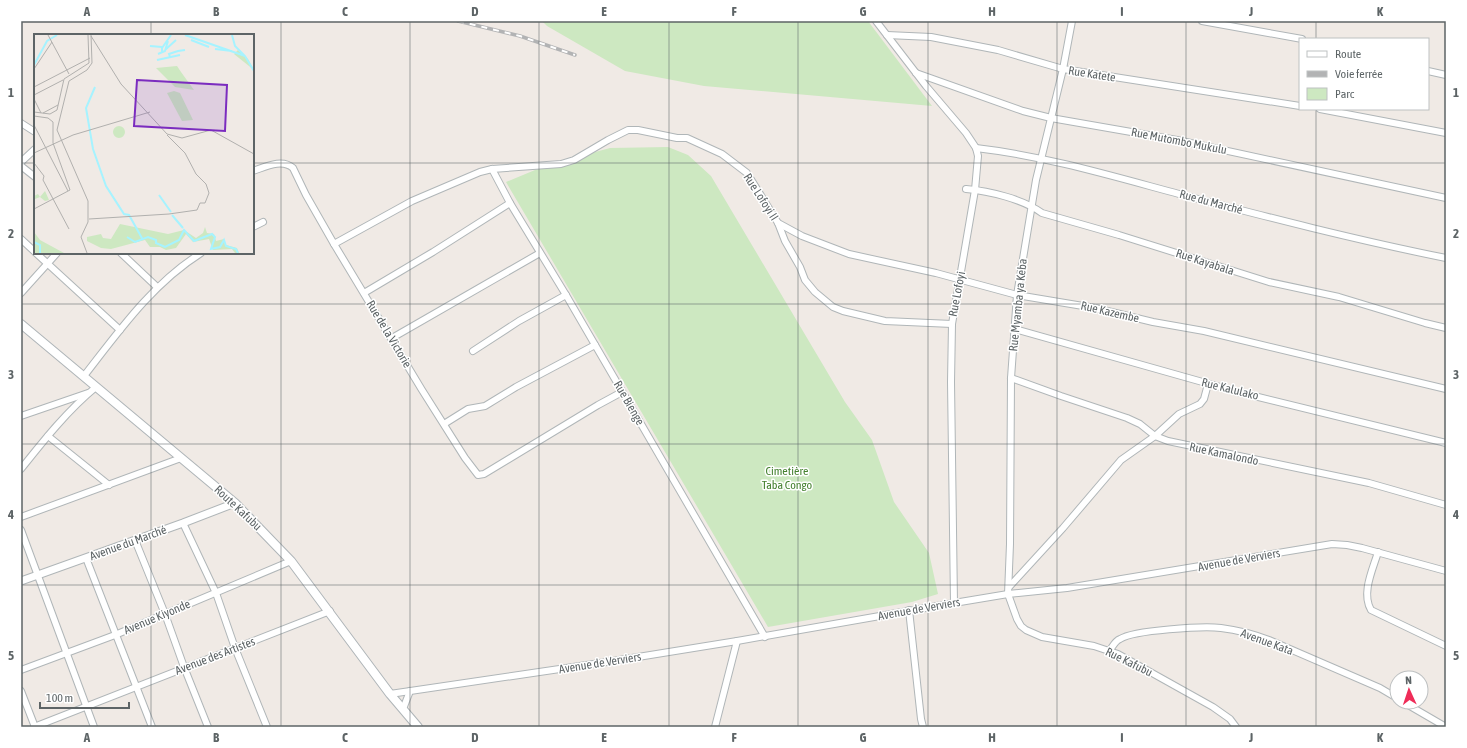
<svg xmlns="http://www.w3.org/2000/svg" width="1467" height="748" font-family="'Asap Condensed',sans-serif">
<rect width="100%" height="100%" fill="#f0eae5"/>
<g fill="#cde8c1">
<path d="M542 21H868L932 106 704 86 625 71 547 26Z"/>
<path d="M668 147 688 155 711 176 845 402 872 440 894 502 929 553 938 594 912 602 768 627 506 182 547 165 610 148Z"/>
</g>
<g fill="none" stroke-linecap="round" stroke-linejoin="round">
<g stroke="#b0b6b8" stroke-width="8">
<g id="minor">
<path d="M876 21 926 86 966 133 976 148 978 156 975 190 952 324 951 382 954 603"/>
<path d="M1072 21 1063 69 1036 180 1017 295 1011 378 1010 544 1008 594 1017 619 1021 626 1026 630 1042 637 1094 646 1118 654 1213 707 1230 719 1236 727"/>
<path d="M1202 21 1302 39"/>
<path d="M887 35 931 37 998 50 1063 69 1300 106"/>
<path d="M1428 71 1446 75"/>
<path d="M916 73 1023 111 1051 118 1177 140 1446 198"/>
<path d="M1320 109 1446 133"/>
<path d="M21 123 35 132"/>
<path d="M976 148C1045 156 1112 176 1179 194 1267 217 1356 240 1446 258"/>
<path d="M21 162 35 149"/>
<path d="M21 166 35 177"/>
<path d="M492 169 510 203 566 295 765 637"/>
<path d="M253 171C265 167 282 158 293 168L306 195 334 244 422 390 465 458 478 475 484 474 598 405 622 392"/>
<path d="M966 189C989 191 1023 199 1042 213L1119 235 1269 282 1339 297 1425 323 1446 328"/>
<path d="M778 223 802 236 849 254 936 273 1017 295 1095 308 1153 322 1204 331 1446 389"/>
<path d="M253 227 263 222"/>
<path d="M21 239 35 252"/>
<path d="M334 244 412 201 480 172 492 169 561 164 574 160 608 140 628 130H638L677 138H687L722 154 747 173 778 223 785 241 800 267 805 280 815 292 833 307 843 311 885 321 952 324"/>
<path d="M36 253 120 330"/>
<path d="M121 253 157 287"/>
<path d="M21 293 57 253"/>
<path d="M364 293 433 252 510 203"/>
<path d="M1015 329 1238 392 1446 443"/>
<path d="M392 338 540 253"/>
<path d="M473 351 519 321 566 295"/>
<path d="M84 376C119 331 152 284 201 253"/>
<path d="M1011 378 1061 396 1127 418 1140 424 1155 436 1168 441 1369 483 1446 505"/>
<path d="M21 416 88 393"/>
<path d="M444 424 468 409 485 406 516 387 595 345"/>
<path d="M48 436 109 485"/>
<path d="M21 469C44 440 68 410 96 387"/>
<path d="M21 517 181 458"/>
<path d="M183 523 216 593 235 648 267 727"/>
<path d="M21 530 94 727"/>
<path d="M135 540 165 614 184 667 208 727"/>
<path d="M1378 552C1373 569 1361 593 1371 610L1446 646"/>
<path d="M86 558 152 727"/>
<path d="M1009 587 1063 528 1121 460 1155 436 1179 414 1200 404 1204 399 1208 384"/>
<path d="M909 610 921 719 923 727"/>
<path d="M1110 650C1113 646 1115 641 1120 639 1134 630 1203 626 1221 628 1237 630 1253 634 1269 640L1380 688 1397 698"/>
<path d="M21 670 115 635 291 561"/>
<path d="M21 691 35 727"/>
<path d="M390 694 607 662 737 641 954 603 1008 594 1067 588 1332 544 1347 545 1362 548 1446 571"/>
<path d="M1403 702 1446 727"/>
<path d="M403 709 410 691"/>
<path d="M34 727 330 611"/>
<path d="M715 727 737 641"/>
</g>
</g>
<g stroke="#b0b6b8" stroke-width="9">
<path id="tertiary" d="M21 581 183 523 235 503"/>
</g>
<g stroke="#afb5b8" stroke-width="10">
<path id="secondary" d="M21 324 235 503 291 561 390 694 418 727"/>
</g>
<use href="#minor" stroke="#fff" stroke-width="6"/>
<use href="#tertiary" stroke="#fff" stroke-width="7"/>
<use href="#secondary" stroke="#fff" stroke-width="8"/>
<g stroke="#b2b3b4" stroke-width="3.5">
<path id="rail" d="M458 21 520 36 575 55"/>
</g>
<use href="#rail" stroke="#fff" stroke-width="2" stroke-dasharray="6" stroke-linecap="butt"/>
</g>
<path fill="none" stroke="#5d6466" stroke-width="1" stroke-opacity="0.55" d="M151 21V35M281 21V727M410 21V727M539 21V727M669 21V727M798 21V727M928 21V727M1057 21V727M1186 21V727M1316 21V39M1316 109V727M21 163H35M253 163H1446M151 253V727M21 304H1446M21 444H1446M21 585H1446"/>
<g text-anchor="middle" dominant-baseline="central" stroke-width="3" stroke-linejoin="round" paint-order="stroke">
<g font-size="12" fill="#5d6466" stroke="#fff">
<text transform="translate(1092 74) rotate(9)">Rue Katete</text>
<text transform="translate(1179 141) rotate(11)">Rue Mutombo Mukulu</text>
<text transform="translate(761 197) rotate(57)">Rue Lofoyi II</text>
<text transform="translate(1211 202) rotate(15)">Rue du Marché</text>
<text transform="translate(1205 262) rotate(18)">Rue Kayabala</text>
<text transform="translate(957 294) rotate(-79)">Rue Lofoyi</text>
<text transform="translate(1018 305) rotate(-84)">Rue Myamba ya Keba</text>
<text transform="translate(1110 312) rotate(13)">Rue Kazembe</text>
<text transform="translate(389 334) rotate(59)">Rue de la Victorie</text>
<text transform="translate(1230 389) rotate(14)">Rue Kalulako</text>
<text transform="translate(629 403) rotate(60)">Rue Bienge</text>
<text transform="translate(1224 454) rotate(12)">Rue Kamalondo</text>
<text transform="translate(238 508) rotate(43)">Route Kafubu</text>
<text transform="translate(128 543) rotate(-20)">Avenue du Marché</text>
<text transform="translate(1239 560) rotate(-10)">Avenue de Verviers</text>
<text transform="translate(919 609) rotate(-10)">Avenue de Verviers</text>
<text transform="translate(157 617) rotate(-23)">Avenue Kiyonde</text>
<text transform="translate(1267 642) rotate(20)">Avenue Kata</text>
<text transform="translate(215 656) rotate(-21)">Avenue des Artistes</text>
<text transform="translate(1129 662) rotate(26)">Rue Kafubu</text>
<text transform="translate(600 663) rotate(-9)">Avenue de Verviers</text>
</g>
<g font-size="12" fill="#458130" stroke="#fff">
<text x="787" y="471">Cimetière<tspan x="787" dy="14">Taba Congo</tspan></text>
</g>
</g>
<g transform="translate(34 34)">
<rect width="220" height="220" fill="#f0eae5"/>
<path d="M204 16 214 25 220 36 200 20ZM143 32 147 38 160 56 141 53 122 34ZM140 57 146 59 159 86 148 87 133 59ZM79 98a6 6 0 1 1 12 0a6 6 0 1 1-12 0ZM11 157 15 166 11 167 6 163 1 165 0 162 4 160 6 163ZM86 190 134 200 150 196 162 204 169 199 171 193 173 199 180 200 182 207 190 205 192 211 203 214 205 219H201L198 215 179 216 175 205 159 208 152 200 142 214 132 216 126 213H116L111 206 77 215 67 214 53 207V203L67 200 69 204 77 205ZM0 198 6 206 30 219H0Z" fill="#cde8c1"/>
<path fill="none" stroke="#a6f3ff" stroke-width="2" d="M151 1 211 22M198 1 201 12 211 22 220 37M157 6 175 13M116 12 128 13M181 15 198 17M131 16 142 6M128 18V14L137 1M124 20 131 17 134 7M136 23 135 20 144 17 151 16M123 26 146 21M0 31 13 7 23 1M61 53 52 74 59 115 72 152 90 180 95 181 109 206M125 161 137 178M138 181 149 194M93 203 101 208 114 203 122 206V209L131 213 145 206 150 196 160 207 178 200 181 203 177 215 186 213 190 206 192 212 202 215 204 219M0 208 6 211V219"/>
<path fill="none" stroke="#b1b0ae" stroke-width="1" d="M14 1 35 40M57 2 87 50 133 100 148 104 177 96 220 120M0 35 18 8M0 53 56 24M0 61 29 46M0 65 7 79M0 78 16 80 23 76 30 45 55 29 54 1M9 79 24 71M0 82 14 84 19 88V109L36 156 0 175M0 91 34 157M0 119 39 101 116 78M0 129 10 142 9 146 35 195M55 185 135 180 163 176 166 169H171L175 159 172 150 162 140 151 119 133 101M53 219 47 203 54 188V167L23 96 35 47 53 36 58 29 57 1"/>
<path fill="#7b2cbf" fill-opacity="0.15" stroke="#7b2cbf" stroke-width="2" d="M103 46 193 51 191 97 100 92Z"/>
<rect width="220" height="220" fill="none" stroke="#5d6466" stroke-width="2"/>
</g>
<rect width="1467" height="748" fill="none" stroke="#ffffff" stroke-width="44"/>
<rect x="1299" y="38" width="130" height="72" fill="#ffffff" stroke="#bec1c2"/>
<rect x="1307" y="51" width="20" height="6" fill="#ffffff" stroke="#bec1c2"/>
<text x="1335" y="58" font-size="12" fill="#5d6466">Route</text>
<rect x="1307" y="71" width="20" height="6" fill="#b2b3b4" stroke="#bec1c2"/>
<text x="1335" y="78" font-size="12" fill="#5d6466">Voie ferrée</text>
<rect x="1307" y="88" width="20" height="12" fill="#cde8c1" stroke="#bec1c2"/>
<text x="1335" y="98" font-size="12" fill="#5d6466">Parc</text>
<g transform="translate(1409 690) rotate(357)"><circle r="19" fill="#ffffff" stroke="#bec1c2"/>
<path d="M0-3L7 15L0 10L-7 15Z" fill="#ef2c58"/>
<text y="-6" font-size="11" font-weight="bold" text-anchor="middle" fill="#5d6466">N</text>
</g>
<path d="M40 702v6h89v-6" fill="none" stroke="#5d6466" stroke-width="2"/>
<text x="46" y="702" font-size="12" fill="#5d6466" stroke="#ffffff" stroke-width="3" paint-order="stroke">100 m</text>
<rect x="22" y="22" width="1423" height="704" fill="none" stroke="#5d6466" stroke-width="1.5"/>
<g font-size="13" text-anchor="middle" font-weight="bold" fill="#5d6466">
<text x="87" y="16">A</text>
<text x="216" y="16">B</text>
<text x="345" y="16">C</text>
<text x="475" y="16">D</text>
<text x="604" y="16">E</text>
<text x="734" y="16">F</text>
<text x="863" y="16">G</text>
<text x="992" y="16">H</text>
<text x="1122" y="16">I</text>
<text x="1251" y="16">J</text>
<text x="1380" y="16">K</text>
<text x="11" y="97">1</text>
<text x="1456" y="97">1</text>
<text x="11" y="238">2</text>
<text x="1456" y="238">2</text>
<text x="11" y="379">3</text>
<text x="1456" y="379">3</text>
<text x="11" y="519">4</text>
<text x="1456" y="519">4</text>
<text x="11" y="660">5</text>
<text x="1456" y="660">5</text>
<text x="87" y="742">A</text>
<text x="216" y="742">B</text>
<text x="345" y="742">C</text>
<text x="475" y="742">D</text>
<text x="604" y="742">E</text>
<text x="734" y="742">F</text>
<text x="863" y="742">G</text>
<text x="992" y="742">H</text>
<text x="1122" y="742">I</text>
<text x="1251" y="742">J</text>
<text x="1380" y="742">K</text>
</g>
</svg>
